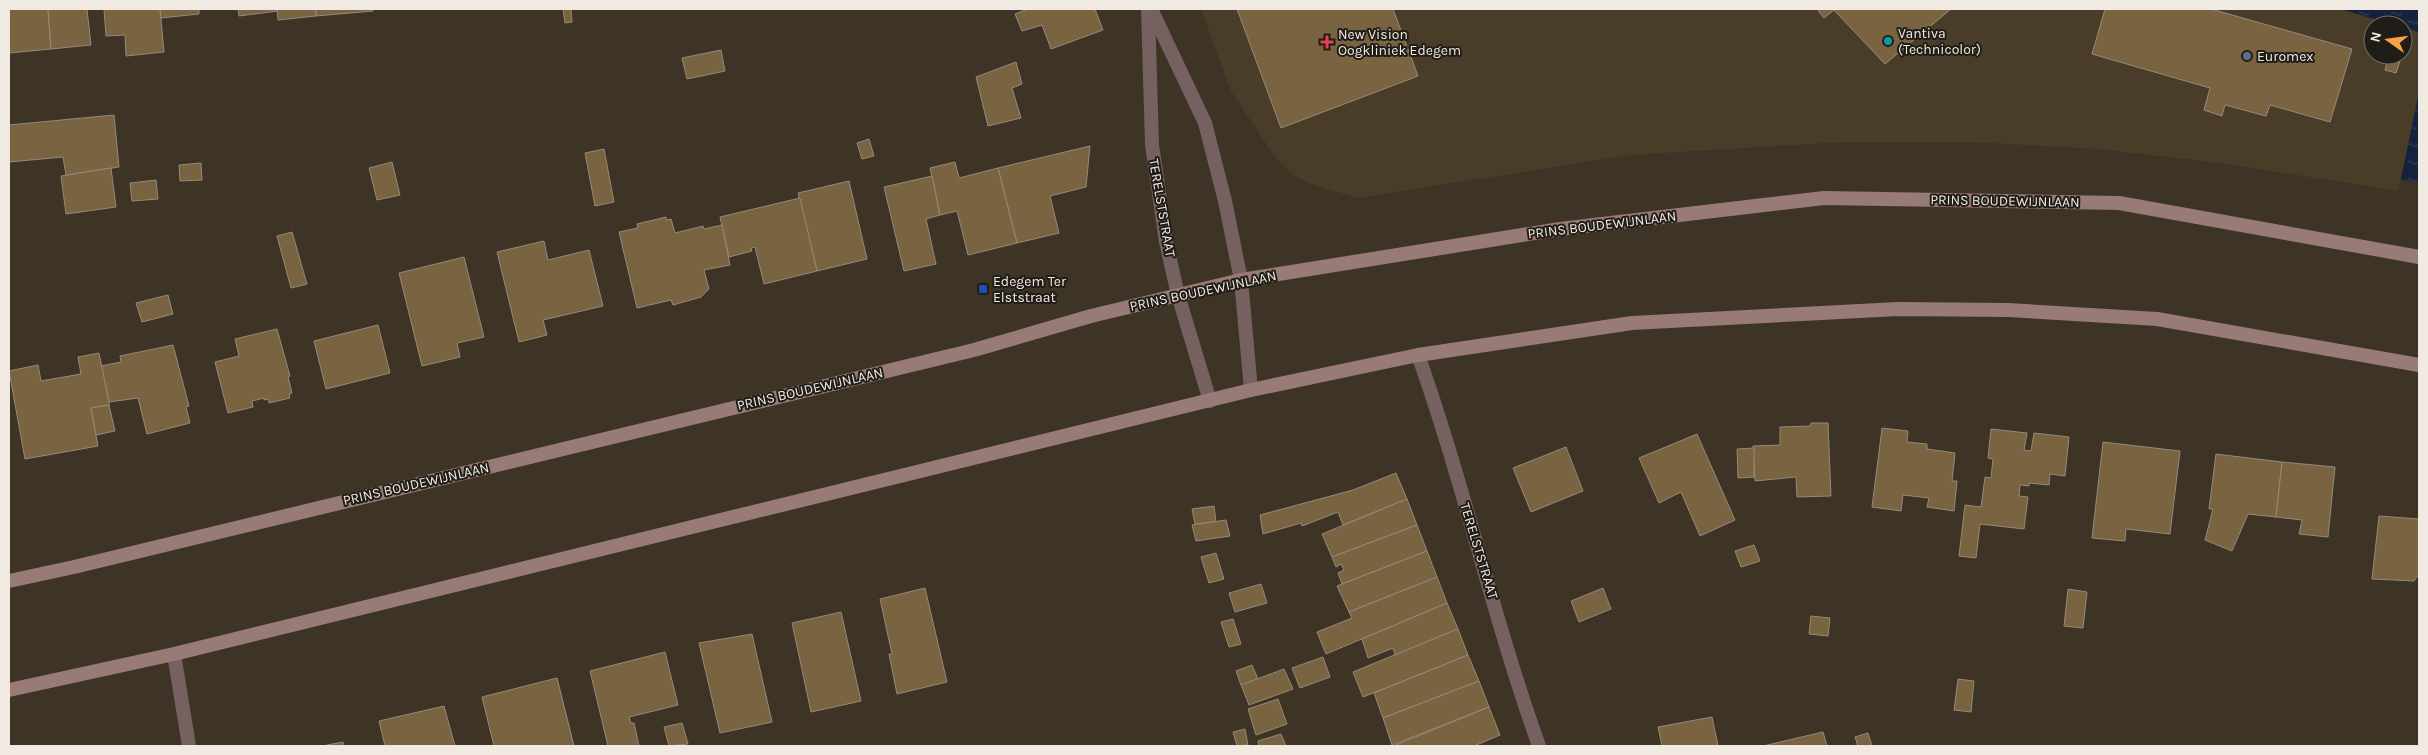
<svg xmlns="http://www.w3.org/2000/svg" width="2428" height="755" font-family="Karla,sans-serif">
<defs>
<pattern id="water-ripples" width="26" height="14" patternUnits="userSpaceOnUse" patternTransform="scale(1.25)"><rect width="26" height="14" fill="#14223e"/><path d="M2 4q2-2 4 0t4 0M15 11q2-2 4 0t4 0" fill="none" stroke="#36425a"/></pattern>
</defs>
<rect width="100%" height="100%" fill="#3d3426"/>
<path fill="#493d2a" d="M1201 9H2340L2395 25H2373V55H2403V27L2419 32V92L2398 191 2221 163 2098 149 1972 142H1842L1631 155 1357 198 1308 183 1292 174 1275 157 1231 91Z"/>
<g fill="url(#water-ripples)">
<path d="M2340 9H2419V32L2403 27V25H2395Z"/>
<path d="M2419 92V183L2401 179Z"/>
</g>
<g fill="#796341" stroke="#958a7b">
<path d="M9 9H48L51 49 9 53Z"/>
<path d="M48 9H87L91 45 51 49Z"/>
<path d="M104 9H160L164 52 126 56 125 35 106 36Z"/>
<path d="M160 9H199V14L161 18Z"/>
<path d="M238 9H277L278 11 239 16Z"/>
<path d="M277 9H316V16L278 20Z"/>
<path d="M316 9H373V11L316 16Z"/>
<path d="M563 9H571L572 22 565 23Z"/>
<path d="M1028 9H1095L1103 30 1051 49 1042 25 1022 31 1015 14Z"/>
<path d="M1237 9H1393L1418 76 1281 128Z"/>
<path d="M1817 9H1951L1885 64 1834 10 1824 18Z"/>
<path d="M2105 9H2211L2352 49 2330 122 2270 105 2266 116 2225 105 2222 116 2204 110 2210 88 2092 54Z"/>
<path d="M721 50 725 71 687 79 682 58Z"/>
<path d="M2389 55H2402L2396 73 2385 70Z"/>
<path d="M1016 62 1022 84 1012 88 1021 118 988 126 976 77Z"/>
<path d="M114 115 119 167 66 175 63 157 9 162V125Z"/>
<path d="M869 139 874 156 862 159 857 143Z"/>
<path d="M1090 146 1086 187 1050 196 1059 233 1017 243 998 168Z"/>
<path d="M604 149 614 202 595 206 585 153Z"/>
<path d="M392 162 400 195 377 200 369 168Z"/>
<path d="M955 162 959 178 998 168 1017 243 968 255 957 211 940 215 930 168Z"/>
<path d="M201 163 202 180 180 181 179 165Z"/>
<path d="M111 168 116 207 66 214 61 176Z"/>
<path d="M932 176 940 215 926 219 936 264 904 271 884 187Z"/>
<path d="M156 180 158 199 132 201 130 183Z"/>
<path d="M849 181 867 259 817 271 798 193Z"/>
<path d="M800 198 817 271 764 284 755 247 751 248 752 251 729 257 720 217Z"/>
<path d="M666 217V220L671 219 675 233 703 226 704 229 722 225 730 265 704 270 709 289 701 297 673 305 671 300 637 308 619 232 638 228 637 224Z"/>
<path d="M292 232 307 284 291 288 277 236Z"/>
<path d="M544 241 548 260 589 250 603 306 543 320 547 335 519 342 497 252Z"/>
<path d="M464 257 484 337 457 343 460 357 422 366 399 273Z"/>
<path d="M168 295 173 314 142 322 136 303Z"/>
<path d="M378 325 390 373 326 389 314 341Z"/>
<path d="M277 329 290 376 288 377 292 393 289 394 290 398 269 403 268 399 264 400V398L252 401 253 407 228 413 215 362 239 356 235 339Z"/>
<path d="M173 345 189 406 186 407 190 423 147 434 138 398 109 402 101 366 121 362 120 356Z"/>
<path d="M99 353 109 402V405L91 408 98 446 25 459 9 371 38 365 41 381 81 374 78 357Z"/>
<path d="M109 405 115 431 96 435 91 408Z"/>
<path d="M1811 423H1828L1831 496 1797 497 1796 477 1755 481 1753 446 1780 445V427L1810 426Z"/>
<path d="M1882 428 1908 431 1907 442 1927 444V449L1955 453 1952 481H1957L1954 511 1927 507 1929 498 1903 495 1901 511 1872 507Z"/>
<path d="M1991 429 2027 433 2024 450 2031 451 2034 433 2069 437 2065 476 2050 474 2049 485 2029 483V486L2020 485 2019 496 2028 497 2024 529 1980 524 1976 558 1959 556 1965 505 1981 507 1985 477 1991 478 1993 459 1988 458Z"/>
<path d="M1697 434 1735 520 1700 536 1681 492 1659 503 1639 458Z"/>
<path d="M2103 442 2180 451 2170 534 2126 529 2125 541 2092 538Z"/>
<path d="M1566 447 1583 491 1531 512 1513 468Z"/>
<path d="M1754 448V477L1738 478 1737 449Z"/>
<path d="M2216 454 2282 462 2276 517 2248 514 2232 551 2205 540 2213 509H2209Z"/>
<path d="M2282 462 2335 467 2328 537 2299 534 2302 520 2276 517Z"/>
<path d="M1396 473 1407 499 1343 525 1338 512 1302 526 1301 523 1263 534 1260 515 1353 490Z"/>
<path d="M1407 499 1417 525 1332 557 1322 534Z"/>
<path d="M1214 506 1216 522 1195 524 1192 509Z"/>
<path d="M2379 516 2419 519V574L2414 581 2372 579Z"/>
<path d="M1226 520 1230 536 1196 541 1192 525Z"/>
<path d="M1417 525 1427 551 1342 584 1338 573 1344 570 1341 564 1336 567 1332 557Z"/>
<path d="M1754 545 1760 561 1741 567 1735 551Z"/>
<path d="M1427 551 1437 577 1349 612 1337 586Z"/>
<path d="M1216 553 1224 579 1209 583 1201 557Z"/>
<path d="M1437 577 1447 603 1326 654 1317 632 1352 618 1349 612Z"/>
<path d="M1261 584 1267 603 1235 612 1229 593Z"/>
<path d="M925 588 947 682 897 694 889 654H892L880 599Z"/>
<path d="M1603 588 1611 609 1579 622 1571 601Z"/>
<path d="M2068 589 2087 592 2083 628 2064 626Z"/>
<path d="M1447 603 1458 629 1395 655 1393 648 1368 658 1362 639Z"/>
<path d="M841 612 861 701 811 712 792 623Z"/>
<path d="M1811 616 1830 618 1828 636 1809 634Z"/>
<path d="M1233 619 1241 644 1229 647 1221 622Z"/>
<path d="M1458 629 1468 655 1363 697 1353 672Z"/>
<path d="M752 634 772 722 720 733 699 643Z"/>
<path d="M665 652 678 705 629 717 631 723H634L639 746H608L590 671Z"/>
<path d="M1468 655 1479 681 1383 718 1374 693Z"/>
<path d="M1323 657 1330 677 1300 688 1292 668Z"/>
<path d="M1252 665 1258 679 1241 685 1236 671Z"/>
<path d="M1284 669 1293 689 1249 705 1241 685Z"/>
<path d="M557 678 574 746H494L482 697Z"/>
<path d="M1958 679 1974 681 1971 712 1954 710Z"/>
<path d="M1479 681 1489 707 1392 745 1383 718Z"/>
<path d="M1278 699 1287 724 1256 735 1248 709Z"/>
<path d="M444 706 455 746H385L379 721Z"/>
<path d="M1489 707 1500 735 1474 746H1393Z"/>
<path d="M1712 717 1718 746H1662L1658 727Z"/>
<path d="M682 723 688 744 669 746 664 727Z"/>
<path d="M1245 729 1248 745 1237 746 1233 732Z"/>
<path d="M1823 732 1827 746H1763Z"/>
<path d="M1868 733 1872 746H1858L1855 737Z"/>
<path d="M1281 734 1286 746H1259L1258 741Z"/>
<path d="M343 742 344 746H322Z"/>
</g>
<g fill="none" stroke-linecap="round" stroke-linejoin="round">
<g stroke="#75615f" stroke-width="14">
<path d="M1148 9 1152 145 1166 242 1178 295 1210 401"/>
<path d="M1151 9 1205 123 1225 201 1241 280 1251 390"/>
<path d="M1418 355C1464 484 1493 618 1539 746"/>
<path d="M174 654 189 746"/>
</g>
<g stroke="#987a76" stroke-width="14">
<path d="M9 581 74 567 974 350 1091 316 1241 280 1560 229 1824 198 2119 203 2419 257"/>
<path d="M9 690 174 654 1251 390 1418 355 1632 323 1898 309 2008 310 2157 319 2419 365"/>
</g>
</g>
<circle fill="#0f9aa8" stroke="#201c16" stroke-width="2" cx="1888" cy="41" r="5"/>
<path fill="#e0444e" stroke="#201c16" stroke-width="2" d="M1324.5 34.5h5v5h5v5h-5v5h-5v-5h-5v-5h5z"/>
<circle fill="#5c6f8a" stroke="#201c16" stroke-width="2" cx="2247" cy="56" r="5"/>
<rect fill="#1a4fb4" stroke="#201c16" stroke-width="2" x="978" y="284" width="10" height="10" rx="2.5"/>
<g text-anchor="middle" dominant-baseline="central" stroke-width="4" stroke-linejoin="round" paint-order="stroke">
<g font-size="14" fill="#f0eae2" stroke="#201c16" text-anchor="start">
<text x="1898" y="33">Vantiva<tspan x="1898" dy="16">(Technicolor)</tspan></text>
<text x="1338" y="34">New Vision<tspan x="1338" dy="16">Oogkliniek Edegem</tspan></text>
<text x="2257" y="56">Euromex</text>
<text x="993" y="281">Edegem Ter<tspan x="993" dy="16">Elststraat</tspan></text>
</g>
<g font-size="14" fill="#f0eae2" stroke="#201c16">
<text transform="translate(2005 201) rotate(1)">PRINS BOUDEWIJNLAAN</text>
<text transform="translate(1162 208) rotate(80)">TERELSTSTRAAT</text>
<text transform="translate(1602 225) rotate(-7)">PRINS BOUDEWIJNLAAN</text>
<text transform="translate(1203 291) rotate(-12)">PRINS BOUDEWIJNLAAN</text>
<text transform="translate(810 389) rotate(-13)">PRINS BOUDEWIJNLAAN</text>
<text transform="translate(416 484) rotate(-13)">PRINS BOUDEWIJNLAAN</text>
<text transform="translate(1479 551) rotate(73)">TERELSTSTRAAT</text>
</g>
</g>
<rect width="2428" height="755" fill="none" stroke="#f0eae2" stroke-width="20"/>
<g transform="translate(2388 40) rotate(284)"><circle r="24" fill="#201c16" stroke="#736e68"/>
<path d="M0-4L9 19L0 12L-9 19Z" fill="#f8a14a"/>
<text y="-8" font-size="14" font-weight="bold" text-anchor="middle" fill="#f0eae2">N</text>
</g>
</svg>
